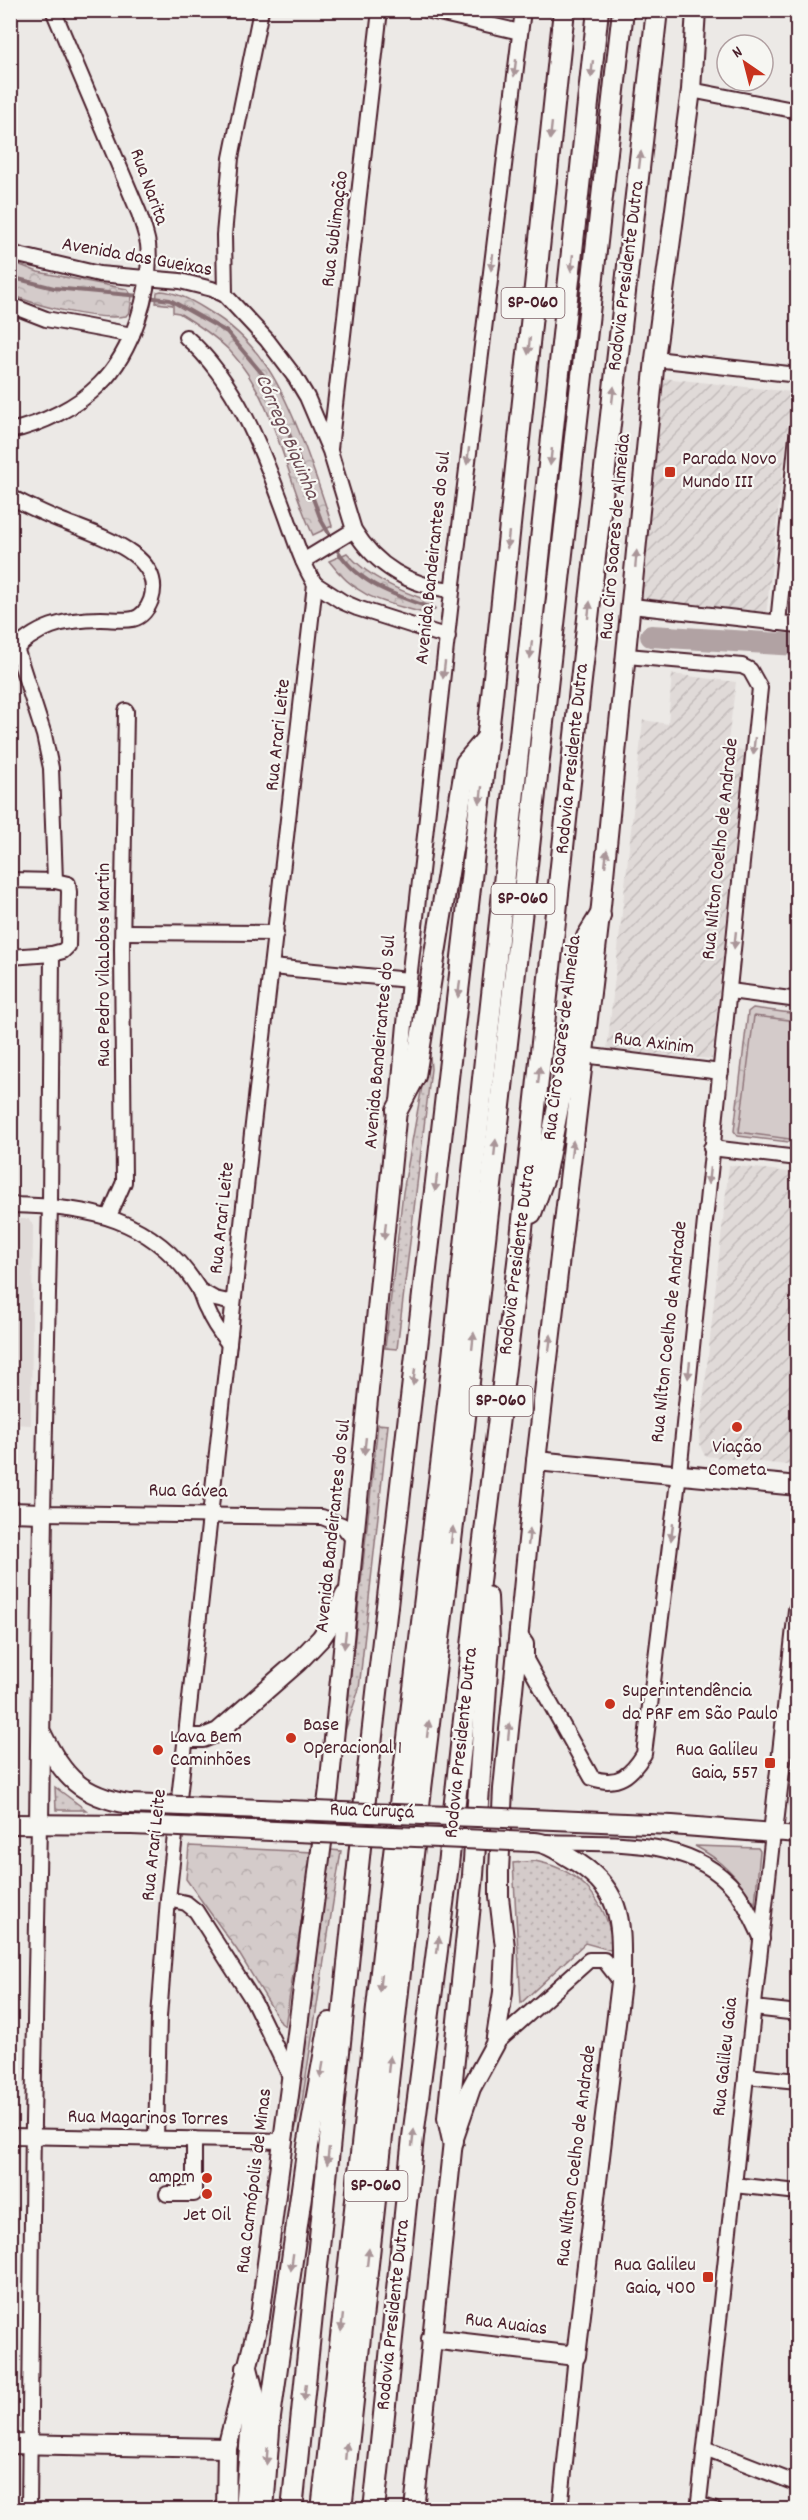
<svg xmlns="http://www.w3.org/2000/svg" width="808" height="2520" font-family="Dekko,sans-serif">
<defs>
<pattern id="industrial-furrows" width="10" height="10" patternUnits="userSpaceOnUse" patternTransform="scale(1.5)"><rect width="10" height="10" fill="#e0dad8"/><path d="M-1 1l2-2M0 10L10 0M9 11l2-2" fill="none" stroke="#c2bbba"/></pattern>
<pattern id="grass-dots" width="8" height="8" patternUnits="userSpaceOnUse" patternTransform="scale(1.5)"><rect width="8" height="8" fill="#d4cbca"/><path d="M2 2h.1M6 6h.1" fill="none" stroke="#b8aeae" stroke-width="1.8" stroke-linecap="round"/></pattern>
<pattern id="park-crowns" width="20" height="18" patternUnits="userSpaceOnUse" patternTransform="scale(1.5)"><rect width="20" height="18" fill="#d4cbca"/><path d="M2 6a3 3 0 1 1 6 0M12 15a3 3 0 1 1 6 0" fill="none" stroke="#b8aeae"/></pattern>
</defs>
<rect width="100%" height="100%" fill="#ece9e6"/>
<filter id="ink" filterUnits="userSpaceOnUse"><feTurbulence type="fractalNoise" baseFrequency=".0167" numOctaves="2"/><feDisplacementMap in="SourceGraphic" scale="12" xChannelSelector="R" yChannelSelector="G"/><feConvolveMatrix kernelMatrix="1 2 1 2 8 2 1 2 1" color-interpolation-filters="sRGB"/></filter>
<g filter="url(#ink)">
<path fill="#e0dad8" d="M11 1219H29L33 1225 31 1425 11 1424Z"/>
<g fill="url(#industrial-furrows)">
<path d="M663 378 792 392 766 615 637 601Z"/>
<path d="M672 674 736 682 727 748 744 750 712 1059 607 1050 643 720 668 724Z"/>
<path d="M729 1165 797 1173V1466L705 1456 701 1448 699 1439Z"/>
</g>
<g fill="url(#grass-dots)" stroke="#8f757a" stroke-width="1.5">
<path d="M430 1056 431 1069 397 1349 385 1348 403 1192 427 1058Z"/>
<path d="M378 1424 388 1425 359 1689 345 1731Z"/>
<path d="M55 1787 86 1810H56Z"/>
<path d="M331 1850 341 1851 302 2102 293 2139Z"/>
<path d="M535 1861C583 1870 608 1903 614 1951L585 1943 521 2003 513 1863Z"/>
</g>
<g fill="url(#park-crowns)" stroke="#8f757a" stroke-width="1.5">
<path d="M10 261 38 272 127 289 132 296 130 311 126 316C99 321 35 306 11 294Z"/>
<path d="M161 291C177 292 193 301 207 310 261 342 282 387 304 444 314 471 324 498 332 526L313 535C285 476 276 401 230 351 215 336 197 324 179 313L173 312V305L156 303 157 292Z"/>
<path d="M347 553C370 579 400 591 432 602L431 615C386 602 359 601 329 561Z"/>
<path d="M753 1008 797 1014V1143L738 1136 734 1131 748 1012Z"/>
<path d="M189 1846 312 1852 285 2026 281 2023 237 1950 186 1879Z"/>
</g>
<g fill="#d4cbca" stroke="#8f757a" stroke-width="1.5">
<path d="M754 1016 797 1021V1140L739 1132Z"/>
<path d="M695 1846 758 1848 760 1851 755 1904C736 1876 725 1862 695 1846Z"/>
</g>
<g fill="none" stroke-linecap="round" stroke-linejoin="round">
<g stroke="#886e73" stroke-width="4">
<path d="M10 277 54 288 140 296"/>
<path d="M147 297 170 300 227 332 264 376 281 412 321 520 332 539"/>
<path d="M335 546C356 584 395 595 434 609"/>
</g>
<path stroke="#b1a2a3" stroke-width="22" d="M651 636 798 645"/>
<g stroke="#4a1f2b" stroke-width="18">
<g id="minor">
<path d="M426 10 520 32"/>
<path d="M691 90 798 111"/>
<path d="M10 251 18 255 99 274 180 281 212 289 225 295 267 340 295 377 307 397 330 451 354 530C376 566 410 586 452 590"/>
<path d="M225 295 224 235 231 158 261 10"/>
<path d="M10 305 46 319 132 335"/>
<path d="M655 359 798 375"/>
<path d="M10 431C42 424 77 407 100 384 132 353 153 289 148 244 146 233 142 223 139 213L53 10"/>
<path d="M330 449 380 10"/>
<path d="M10 497C29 506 46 515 65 522 96 535 166 554 151 600 148 608 142 617 133 619 123 621 111 619 101 619 65 619 35 626 10 655"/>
<path d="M303 561 354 530"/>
<path d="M315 584 343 602 357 608 448 637"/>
<path d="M632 606 798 625"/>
<path d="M778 623 798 426"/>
<path d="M16 648 44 735 51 768 55 881 68 884 69 892 68 946 63 951 52 954 50 1205 43 1513 322 1517 342 1525 355 1541"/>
<path d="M10 880 55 881"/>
<path d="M124 932 276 933"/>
<path d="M10 957 52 954"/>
<path d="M272 967 409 980"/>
<path d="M730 991 798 1000"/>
<path d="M583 1055 721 1072"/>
<path d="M398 1102 409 980 452 592 523 10"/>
<path d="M711 1148 798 1158"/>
<path d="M10 1205C88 1206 154 1218 198 1288 202 1295 203 1303 207 1309 212 1322 220 1333 229 1344"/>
<path d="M109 1216 124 1182 122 949 126 711"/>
<path d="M199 1290 215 1299 233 1303"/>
<path d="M519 1634 526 1644V1660L592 1778C618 1787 631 1775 644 1754L679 1473 760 688 750 670 742 666 627 656"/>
<path d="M546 1842C610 1845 690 1835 736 1891 747 1905 754 1923 762 1939"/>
<path d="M168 1899 186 1903 196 1911 254 2002 291 2078"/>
<path d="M754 2008 798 2013"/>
<path d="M495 2044 589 1960H604L621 1982"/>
<path d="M746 2076 798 2081"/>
<path d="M10 2136 284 2141"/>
<path d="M156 2138 159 2017 168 1899 252 1133 315 584C301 562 294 536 285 512 262 450 237 382 186 337"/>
<path d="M734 2185 798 2192"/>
<path d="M167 2194H194V2139"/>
<path d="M705 2448 798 2484"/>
<path d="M698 2504 715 2510"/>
<path d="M29 2510 33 2121 39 1824"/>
<path d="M560 2510 576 2356"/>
<path d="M698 2510 773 1833 798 1835"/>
</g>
</g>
<g stroke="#4a1f2b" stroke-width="22">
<g id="major">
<path d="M536 1461 798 1486"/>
<path d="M10 1512 43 1513 39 1824"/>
<path d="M42 1734C63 1777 81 1796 129 1804"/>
<path d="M186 1738H203L218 1732 298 1662 321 1638 336 1616 345 1595"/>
<path d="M531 1819 672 1825 773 1833 798 1610"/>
<path d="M10 1824 132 1825"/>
<path d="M431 2339 576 2356 621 1982C621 1924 626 1890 570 1858 558 1851 547 1842 533 1842"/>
<path d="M10 2444 227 2448"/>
<path d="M226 2510 227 2448 260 2317 329 1789 397 1110"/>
<path d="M414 2510 453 2141 471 2088 495 2044 503 1992 505 1947 499 1897V1871L503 1789 536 1461 600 916 655 359 691 90 696 10"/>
</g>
</g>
<g stroke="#4a1f2b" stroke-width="24">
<g id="highway">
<path d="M397 1110 415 1076 466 763 488 737"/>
<path d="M531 1213 544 1177 568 1057 587 937 600 916"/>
<path d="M453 2141 448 2118 473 1875 489 1643 487 1597"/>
<path d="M245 2510 254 2396 247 2368"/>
<path d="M263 2510 270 2417 308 2146 330 2023"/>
<path d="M292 2510 367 1779 491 706 564 10"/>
<path d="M322 2510 393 1862 444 1441 598 10"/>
<path d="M341 2510 412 1863 453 1524 623 10"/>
<path d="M374 2510 413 2137 448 1865 481 1564 521 1238 580 689 657 10"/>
</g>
</g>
<use href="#minor" stroke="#f6f6f2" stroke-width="14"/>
<use href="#major" stroke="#f6f6f2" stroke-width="18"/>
<use href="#highway" stroke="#f6f6f2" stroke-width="20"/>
<g stroke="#4a1f2b" stroke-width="22" stroke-linecap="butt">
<g id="major-bridge">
<path d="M129 1804 531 1819"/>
<path d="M132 1825 533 1842"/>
</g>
</g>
<use href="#major-bridge" stroke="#f6f6f2" stroke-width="18"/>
</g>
<defs><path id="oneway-solid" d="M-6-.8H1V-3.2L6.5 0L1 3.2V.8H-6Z" transform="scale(1.5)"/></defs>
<g fill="#a99598">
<use href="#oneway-solid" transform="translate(515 68) rotate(97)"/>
<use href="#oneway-solid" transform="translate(592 69) rotate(96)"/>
<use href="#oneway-solid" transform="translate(551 131) rotate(96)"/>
<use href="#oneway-solid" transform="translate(640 160) rotate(-83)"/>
<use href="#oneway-solid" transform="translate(492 262) rotate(97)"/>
<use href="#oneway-solid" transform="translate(572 263) rotate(96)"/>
<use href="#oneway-solid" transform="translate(529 346) rotate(96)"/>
<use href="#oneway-solid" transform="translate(613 395) rotate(-83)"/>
<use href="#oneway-solid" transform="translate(468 456) rotate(97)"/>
<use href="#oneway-solid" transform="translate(551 457) rotate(96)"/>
<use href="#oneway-solid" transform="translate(508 540) rotate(96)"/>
<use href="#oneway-solid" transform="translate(636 559) rotate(-85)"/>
<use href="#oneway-solid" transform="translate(589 610) rotate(-83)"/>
<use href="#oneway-solid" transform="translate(531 650) rotate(96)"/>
<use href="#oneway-solid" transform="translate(444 670) rotate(97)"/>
<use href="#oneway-solid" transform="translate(754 746) rotate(96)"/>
<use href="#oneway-solid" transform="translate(481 795) rotate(97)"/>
<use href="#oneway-solid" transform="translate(606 858) rotate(-84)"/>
<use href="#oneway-solid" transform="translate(735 940) rotate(96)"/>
<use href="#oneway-solid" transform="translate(459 989) rotate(97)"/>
<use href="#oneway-solid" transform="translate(539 1075) rotate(-84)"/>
<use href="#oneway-solid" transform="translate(495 1148) rotate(-84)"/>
<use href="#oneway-solid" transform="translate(572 1149) rotate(-83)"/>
<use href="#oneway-solid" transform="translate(709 1176) rotate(96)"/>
<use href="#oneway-solid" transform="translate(436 1183) rotate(97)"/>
<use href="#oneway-solid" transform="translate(385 1231) rotate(96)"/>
<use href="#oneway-solid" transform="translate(473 1341) rotate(-84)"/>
<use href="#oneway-solid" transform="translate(550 1343) rotate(-83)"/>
<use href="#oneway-solid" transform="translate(689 1370) rotate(96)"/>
<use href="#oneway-solid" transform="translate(414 1377) rotate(97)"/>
<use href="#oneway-solid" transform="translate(365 1446) rotate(96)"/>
<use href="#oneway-solid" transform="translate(672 1532) rotate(97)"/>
<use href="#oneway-solid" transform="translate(452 1535) rotate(-83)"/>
<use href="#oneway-solid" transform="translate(529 1537) rotate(-84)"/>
<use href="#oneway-solid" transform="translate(345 1640) rotate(96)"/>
<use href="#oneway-solid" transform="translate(428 1729) rotate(-83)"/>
<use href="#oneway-solid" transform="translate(509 1731) rotate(-84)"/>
<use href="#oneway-solid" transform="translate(438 1945) rotate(-83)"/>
<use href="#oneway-solid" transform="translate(380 1983) rotate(96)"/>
<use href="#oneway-solid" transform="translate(389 2064) rotate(-84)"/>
<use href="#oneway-solid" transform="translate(322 2070) rotate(100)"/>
<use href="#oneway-solid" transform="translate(413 2138) rotate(-83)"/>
<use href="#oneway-solid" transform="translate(328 2156) rotate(96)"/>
<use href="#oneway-solid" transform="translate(368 2257) rotate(-84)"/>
<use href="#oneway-solid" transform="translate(292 2262) rotate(98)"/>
<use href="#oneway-solid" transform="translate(342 2323) rotate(96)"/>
<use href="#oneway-solid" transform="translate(305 2392) rotate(96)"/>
<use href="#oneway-solid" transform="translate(346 2451) rotate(-85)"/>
<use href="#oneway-solid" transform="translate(267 2456) rotate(94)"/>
</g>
</g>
<g fill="#c8321e" stroke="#f6f6f2" stroke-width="2">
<rect x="664" y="466" width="12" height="12" rx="3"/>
<circle cx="737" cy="1427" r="6"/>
<circle cx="610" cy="1704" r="6"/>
<circle cx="291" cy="1738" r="6"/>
<circle cx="158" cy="1750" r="6"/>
<rect x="764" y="1757" width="12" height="12" rx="3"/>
<circle cx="207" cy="2178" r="6"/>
<circle cx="207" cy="2194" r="6"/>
<rect x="702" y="2271" width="12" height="12" rx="3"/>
</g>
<g text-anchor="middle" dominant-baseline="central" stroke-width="4.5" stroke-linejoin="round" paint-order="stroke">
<g fill="#f6f6f2" stroke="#7e6067" stroke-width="1.5">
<rect x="501.5" y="288" width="63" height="30" rx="4.5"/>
<rect x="491.5" y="884" width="63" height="30" rx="4.5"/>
<rect x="469.5" y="1386" width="63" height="30" rx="4.5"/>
<rect x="344.5" y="2171" width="63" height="30" rx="4.5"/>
</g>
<g font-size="18" font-weight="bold" fill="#4a1f2b">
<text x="533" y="303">SP-060</text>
<text x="523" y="899">SP-060</text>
<text x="501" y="1401">SP-060</text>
<text x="376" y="2186">SP-060</text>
</g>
<g font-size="20" fill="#4a1f2b" stroke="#f6f6f2">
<text transform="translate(148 187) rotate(70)">Rua Narita</text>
<text transform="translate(336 229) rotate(-83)">Rua Sublimação</text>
<text transform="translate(137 258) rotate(10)">Avenida das Gueixas</text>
<text transform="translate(627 276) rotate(-83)">Rodovia Presidente Dutra</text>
<text transform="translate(616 537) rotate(-85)">Rua Ciro Soares de Almeida</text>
<text transform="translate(434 558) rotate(-84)">Avenida Bandeirantes do Sul</text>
<text transform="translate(279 735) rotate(-84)">Rua Arari Leite</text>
<text transform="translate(573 759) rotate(-84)">Rodovia Presidente Dutra</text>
<text transform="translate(721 849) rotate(-84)">Rua Nílton Coelho de Andrade</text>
<text transform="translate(105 965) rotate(-90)">Rua Pedro VilaLobos Martin</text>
<text transform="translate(563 1038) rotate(-83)">Rua Ciro Soares de Almeida</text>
<text transform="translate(381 1042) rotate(-85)">Avenida Bandeirantes do Sul</text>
<text transform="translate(654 1044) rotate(7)">Rua Axinim</text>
<text transform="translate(223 1218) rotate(-84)">Rua Arari Leite</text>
<text transform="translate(518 1260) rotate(-83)">Rodovia Presidente Dutra</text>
<text transform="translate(670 1332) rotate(-84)">Rua Nílton Coelho de Andrade</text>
<text transform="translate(188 1492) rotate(1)">Rua Gávea</text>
<text transform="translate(334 1526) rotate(-84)">Avenida Bandeirantes do Sul</text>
<text transform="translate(462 1743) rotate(-84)">Rodovia Presidente Dutra</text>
<text transform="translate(372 1812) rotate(2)">Rua Curuçá</text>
<text transform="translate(155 1845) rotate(-84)">Rua Arari Leite</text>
<text transform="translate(726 2057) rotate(-84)">Rua Galileu Gaia</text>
<text transform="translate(148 2119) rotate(1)">Rua Magarinos Torres</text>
<text transform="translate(577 2156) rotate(-83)">Rua Nílton Coelho de Andrade</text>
<text transform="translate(255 2181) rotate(-83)">Rua Carmópolis de Minas</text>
<text transform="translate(394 2315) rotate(-84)">Rodovia Presidente Dutra</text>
<text transform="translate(506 2325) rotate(7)">Rua Auaias</text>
</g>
<g font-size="20" fill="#4a1f2b" stroke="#f6f6f2" text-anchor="start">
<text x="682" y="460">Parada Novo<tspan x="682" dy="23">Mundo III</tspan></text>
<text x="737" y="1448" text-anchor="middle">Viação<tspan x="737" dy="23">Cometa</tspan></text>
<text x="622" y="1692">Superintendência<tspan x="622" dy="23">da PRF em São Paulo</tspan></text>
<text x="303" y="1726">Base<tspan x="303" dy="23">Operacional 1</tspan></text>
<text x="170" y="1738">Lava Bem<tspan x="170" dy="23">Caminhões</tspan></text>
<text x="758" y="1751" text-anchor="end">Rua Galileu<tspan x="758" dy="23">Gaia, 557</tspan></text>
<text x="195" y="2178" text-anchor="end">ampm</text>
<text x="207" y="2216" text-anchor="middle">Jet Oil</text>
<text x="696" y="2266" text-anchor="end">Rua Galileu<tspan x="696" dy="23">Gaia, 400</tspan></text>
</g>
<g font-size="21" font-style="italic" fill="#6e4d55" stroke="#f6f6f2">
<text transform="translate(286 437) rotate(67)">Córrego Biquinha</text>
</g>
</g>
<rect width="808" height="2520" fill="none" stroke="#f6f6f2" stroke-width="36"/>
<rect x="18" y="18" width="772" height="2484" fill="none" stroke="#4a1f2b" stroke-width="2" filter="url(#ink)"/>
<g transform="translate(745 63) rotate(325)"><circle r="28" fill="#f6f6f2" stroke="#b1a0a2" stroke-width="1.5"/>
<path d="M0-4.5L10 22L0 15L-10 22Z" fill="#c8321e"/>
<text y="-9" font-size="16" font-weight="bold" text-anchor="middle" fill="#4a1f2b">N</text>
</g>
</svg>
